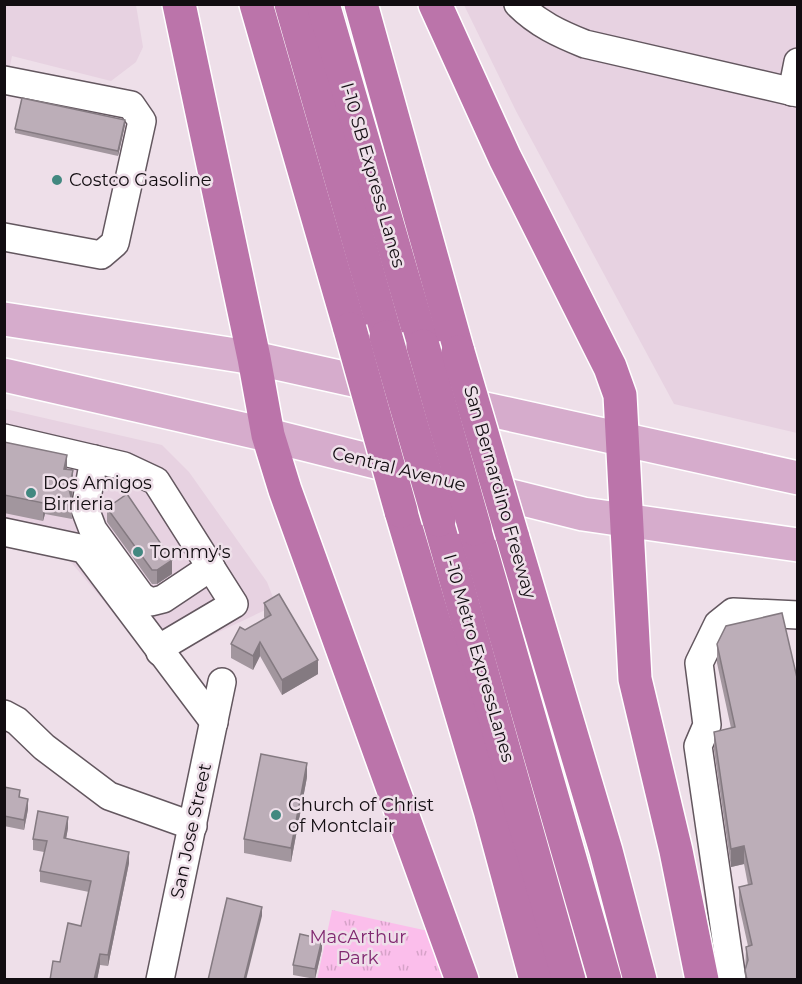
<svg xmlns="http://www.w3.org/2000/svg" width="802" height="984" font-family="Montserrat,sans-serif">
<defs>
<pattern id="park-tufts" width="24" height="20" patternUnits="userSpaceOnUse" patternTransform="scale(1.5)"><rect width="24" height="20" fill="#fbbeeb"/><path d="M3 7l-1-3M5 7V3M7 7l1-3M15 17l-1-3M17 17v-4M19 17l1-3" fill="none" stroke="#d6a2c8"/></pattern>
</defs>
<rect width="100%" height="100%" fill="#eedfe9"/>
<g fill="#e7d2e1">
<path d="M5 5H136L143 47 136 62 111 81 12 56 5 89Z"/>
<path d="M464 5H797V433L674 404 516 111Z"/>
<path d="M5 409 162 445 189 472 267 582 276 605 155 662 70 561 49 550 5 540Z"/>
</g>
<path fill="url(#park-tufts)" d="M332 910 433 932 451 980H317Z"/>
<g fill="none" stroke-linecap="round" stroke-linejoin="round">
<g stroke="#63575f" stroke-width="30">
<g id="minor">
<path d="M518 4C538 24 560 34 585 44L798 93"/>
<path d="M4 80 131 105 142 121 115 243 101 255 4 237"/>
<path d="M792 92 798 62"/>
<path d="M4 438 124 466 156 481 234 604 168 643 160 652"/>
<path d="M94 459 85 509 93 530 141 596 151 602 163 599 211 567"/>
<path d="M4 532 84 549 214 722"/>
<path d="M4 714 17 721 44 747 109 796 193 826"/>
<path d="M160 980 222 682"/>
<path d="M732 980 698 746 707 725 699 663 718 624 733 612 798 615"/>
</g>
</g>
<g stroke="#fff" stroke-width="36">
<g id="major">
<path d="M4 319 254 358 389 388"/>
<path d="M4 375 268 435 583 514 798 545"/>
<path d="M449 401 798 478"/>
</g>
</g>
<g stroke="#fff" stroke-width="36">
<g id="highway">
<path d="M179 4 254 358 268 435 285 490 462 980"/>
<path d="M256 4 350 329"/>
<path d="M291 4 386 337"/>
<path d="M323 4 423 346"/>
<path d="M361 4 458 352"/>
<path d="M435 4 505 158 610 367 620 395 635 679 676 851 702 980"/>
<path d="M401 511 490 810 536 980"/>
<path d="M439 520 569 980"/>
<path d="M475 529 605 980"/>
<path d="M512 535 606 851 640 980"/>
</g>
</g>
<use href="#minor" stroke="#fff" stroke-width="27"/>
<use href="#major" stroke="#d6accc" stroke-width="33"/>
<use href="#highway" stroke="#bb74aa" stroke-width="33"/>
<g stroke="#fff" stroke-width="36" stroke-linecap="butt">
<g id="highway-bridge">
<path d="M350 329 401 511"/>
<path d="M386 337 439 520"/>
<path d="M423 346 475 529"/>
<path d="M458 352 512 535"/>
</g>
</g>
<use href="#highway-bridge" stroke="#bb74aa" stroke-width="33"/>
</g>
<g fill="#a2969e">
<path d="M125 125 118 156 15 133V129Z"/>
<path d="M4 442 67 469 73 489 71 497 72 519 45 514 43 521 4 513Z"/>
<path d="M107 508 172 574 157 584H152L107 522Z"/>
<path d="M264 603 318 674 282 695 260 656 253 670 231 658V644L245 630 265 619 264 617Z"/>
<path d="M717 644 798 980H745L746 947 748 946 739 905V887L748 885 744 864 731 867 714 750V732L731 728 717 663Z"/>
<path d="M307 777 291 862 244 853V839Z"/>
<path d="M4 787 20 797 28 809 24 830 4 826Z"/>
<path d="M68 828 66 839 129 863 108 966 100 965 97 980H50L81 926 89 892 40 882V871L44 852 33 850V839Z"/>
<path d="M322 949 315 979 293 975V965Z"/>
</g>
<g fill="#847a81">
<path d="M125 120V125L118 156V151Z"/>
<path d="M67 455V473L64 469Z"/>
<path d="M73 470V489L71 501 69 489Z"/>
<path d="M45 496V514L43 521V503Z"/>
<path d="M172 560V574L157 584V570Z"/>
<path d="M260 642V656L253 670V656Z"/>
<path d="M318 660V674L282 695V680Z"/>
<path d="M307 763V777L291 862V848Z"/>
<path d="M28 799V809L24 830V820Z"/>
<path d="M68 817V828L64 849V838Z"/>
<path d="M744 846V864L731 867V849Z"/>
<path d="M129 852V863L108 966V955Z"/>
<path d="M262 907V916L246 980H244Z"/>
<path d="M322 939V949L315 979V969Z"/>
<path d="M100 954V965L97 980H94Z"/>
</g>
<g fill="#bcaeb8" stroke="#847a81" stroke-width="1.5">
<path d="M22 98 125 120 118 151 15 129Z"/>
<path d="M4 442 67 455 64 469 73 470 69 489 72 501 45 496 43 503 4 495Z"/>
<path d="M127 494 172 560 157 570H152L107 508Z"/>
<path d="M279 594 318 660 282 680 260 642 253 656 231 644 240 627 245 630 271 615 264 603Z"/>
<path d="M782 613 798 682V980H747L745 970 748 960 746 947 752 945 739 887 752 884 744 846 731 849 714 732 735 727 717 644 726 626Z"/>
<path d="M261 754 307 763 291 848 244 839Z"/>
<path d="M4 787 20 790 19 797 28 799 24 820 4 816Z"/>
<path d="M38 811 68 817 64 838 129 852 108 955 100 954 94 980H50L53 961 60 962 68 923 81 926 91 881 40 871 47 841 33 839Z"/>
<path d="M227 898 262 907 244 980H208Z"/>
<path d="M300 934 322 939 315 969 293 965Z"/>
</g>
<g fill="#428880" stroke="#eedfe9" stroke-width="2">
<circle cx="57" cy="180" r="6"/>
<circle cx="31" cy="493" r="6"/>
<circle cx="138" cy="552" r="6"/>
<circle cx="276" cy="815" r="6"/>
</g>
<g text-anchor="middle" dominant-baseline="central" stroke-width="5" stroke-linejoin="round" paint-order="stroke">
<g font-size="18" fill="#120d11" stroke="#eedfe9">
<text transform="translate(373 175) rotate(74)">I-10 SB Express Lanes</text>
<text transform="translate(399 469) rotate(14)">Central Avenue</text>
<text transform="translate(500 492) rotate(74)">San Bernardino Freeway</text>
<text transform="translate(479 658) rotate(74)">I-10 Metro ExpressLanes</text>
<text transform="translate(191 831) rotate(-78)">San Jose Street</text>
</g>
<g font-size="18" fill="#120d11" stroke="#eedfe9" text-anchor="start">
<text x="69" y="180">Costco Gasoline</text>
<text x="43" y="483">Dos Amigos<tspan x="43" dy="21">Birrieria</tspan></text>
<text x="150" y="552">Tommy's</text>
<text x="288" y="805">Church of Christ<tspan x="288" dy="21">of Montclair</tspan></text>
</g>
<g font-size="18" fill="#802870" stroke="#eedfe9">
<text x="358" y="937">MacArthur<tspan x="358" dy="21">Park</tspan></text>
</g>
</g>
<rect width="802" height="984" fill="none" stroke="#120d11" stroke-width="12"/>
</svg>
